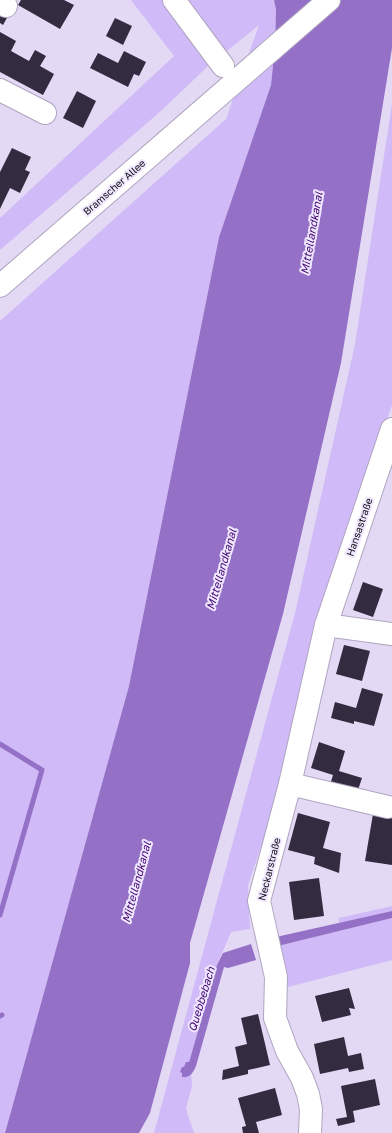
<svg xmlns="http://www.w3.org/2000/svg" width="392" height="1133" font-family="'Golos Text',sans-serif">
<rect width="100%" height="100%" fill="#e3d9f5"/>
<g fill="#d0baf7">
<path d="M131 0H274L276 10 275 46 271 85 219 237 129 686 5 1133H0V321L226 119 259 25 207 67 161 111 0 250V218L174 56Z"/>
<path d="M392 104V405L320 615 283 783 248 885 250 929 231 932 217 965 190 1059 192 1086 186 1109 194 1133H154L295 613 355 344Z"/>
<path d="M392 906V911L339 923V918Z"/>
<path d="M392 918V960L288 987 278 946Z"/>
</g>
<g fill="#9471c6">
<path d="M274 0H392V48L341 363 283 614 190 943V963L150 1113 139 1133H5L129 686 219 237 271 85 275 46 276 10Z"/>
<path d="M392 911V918L278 946 276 937Z"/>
<path d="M251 944 256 960 228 968 224 967 196 1066C193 1073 190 1078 182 1077V1073L180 1072 182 1067H184L186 1062H189L190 1059 217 965 223 953Z"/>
</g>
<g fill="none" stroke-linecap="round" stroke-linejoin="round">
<g stroke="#9471c6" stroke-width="5">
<path d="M0 744 42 770 0 915"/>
<path d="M0 1016 2 1015"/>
</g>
</g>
<g fill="#332b40">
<path d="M21 0H64L74 5 60 29 18 5Z"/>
<path d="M0 12 8 16 3 25 0 23Z"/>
<path d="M115 18 132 26 123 45 106 36Z"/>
<path d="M0 32 16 41 11 51 29 61 35 50 46 56 40 66 54 74 43 95 0 72Z"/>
<path d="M124 51 146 62 139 76 134 74 128 87 90 68 98 53 118 63Z"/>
<path d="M77 91 96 101 83 128 63 118Z"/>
<path d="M12 148 31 157 25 170 30 172 20 193 10 188 0 209V172Z"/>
<path d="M363 582 383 589 373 617 353 610Z"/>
<path d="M344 645 370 651 362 681 336 674Z"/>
<path d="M362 688 383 694 374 726 354 721V724L331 718 335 702 356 708Z"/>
<path d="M319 742 345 751 339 771 362 778 357 793 330 785 333 775 311 768Z"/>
<path d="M298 813 330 822 323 848 341 853 339 873 314 864 315 857 288 850Z"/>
<path d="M373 814 392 817V865L365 861Z"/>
<path d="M319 878 324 916 294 920 289 882Z"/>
<path d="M349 988 355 1009 349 1008 351 1015 322 1022 315 996Z"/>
<path d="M258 1014 270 1065 248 1070V1074L222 1080 223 1070 239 1066 235 1047 247 1044 241 1018Z"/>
<path d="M344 1037 348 1056 361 1053 364 1069 349 1072 348 1068 320 1074 314 1044Z"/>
<path d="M375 1079 380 1105 353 1111 355 1122 338 1126 336 1119 347 1117 341 1086Z"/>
<path d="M275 1088 282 1115 256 1122 259 1133H243L242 1127 246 1126 238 1098Z"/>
</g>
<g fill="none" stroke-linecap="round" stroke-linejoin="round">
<g stroke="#afa5c0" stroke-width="24">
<g id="minor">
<path d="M174 0 223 66"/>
<path d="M0 3 6 6"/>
<path d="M0 90 45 113"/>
<path d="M326 625 392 634"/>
<path d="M290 784 388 807"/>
<path d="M310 1133 311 1109 308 1094 302 1078 287 1051 275 1018 276 977 259 901 290 784 326 625 392 429"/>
</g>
</g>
<g stroke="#afa5c0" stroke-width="24">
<path id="major" d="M0 286 329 0"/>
</g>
<use href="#minor" stroke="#fff" stroke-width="22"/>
<use href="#major" stroke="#fff" stroke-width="22"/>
</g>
<g text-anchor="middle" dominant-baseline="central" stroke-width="4" stroke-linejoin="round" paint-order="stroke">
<g font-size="10" fill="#0e0b14" stroke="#efe7fe">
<text transform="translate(114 187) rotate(-41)">Bramscher Allee</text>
<text transform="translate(359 527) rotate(-71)">Hansastraße</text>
<text transform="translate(269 869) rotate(-76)">Neckarstraße</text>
</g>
<g font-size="11" font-style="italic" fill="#430873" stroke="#efe7fe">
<text transform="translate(311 233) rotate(-80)">Mittellandkanal</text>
<text transform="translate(221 569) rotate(-74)">Mittellandkanal</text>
<text transform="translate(136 882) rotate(-75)">Mittellandkanal</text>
<text transform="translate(201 999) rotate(-73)">Quebbebach</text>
</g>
</g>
</svg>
